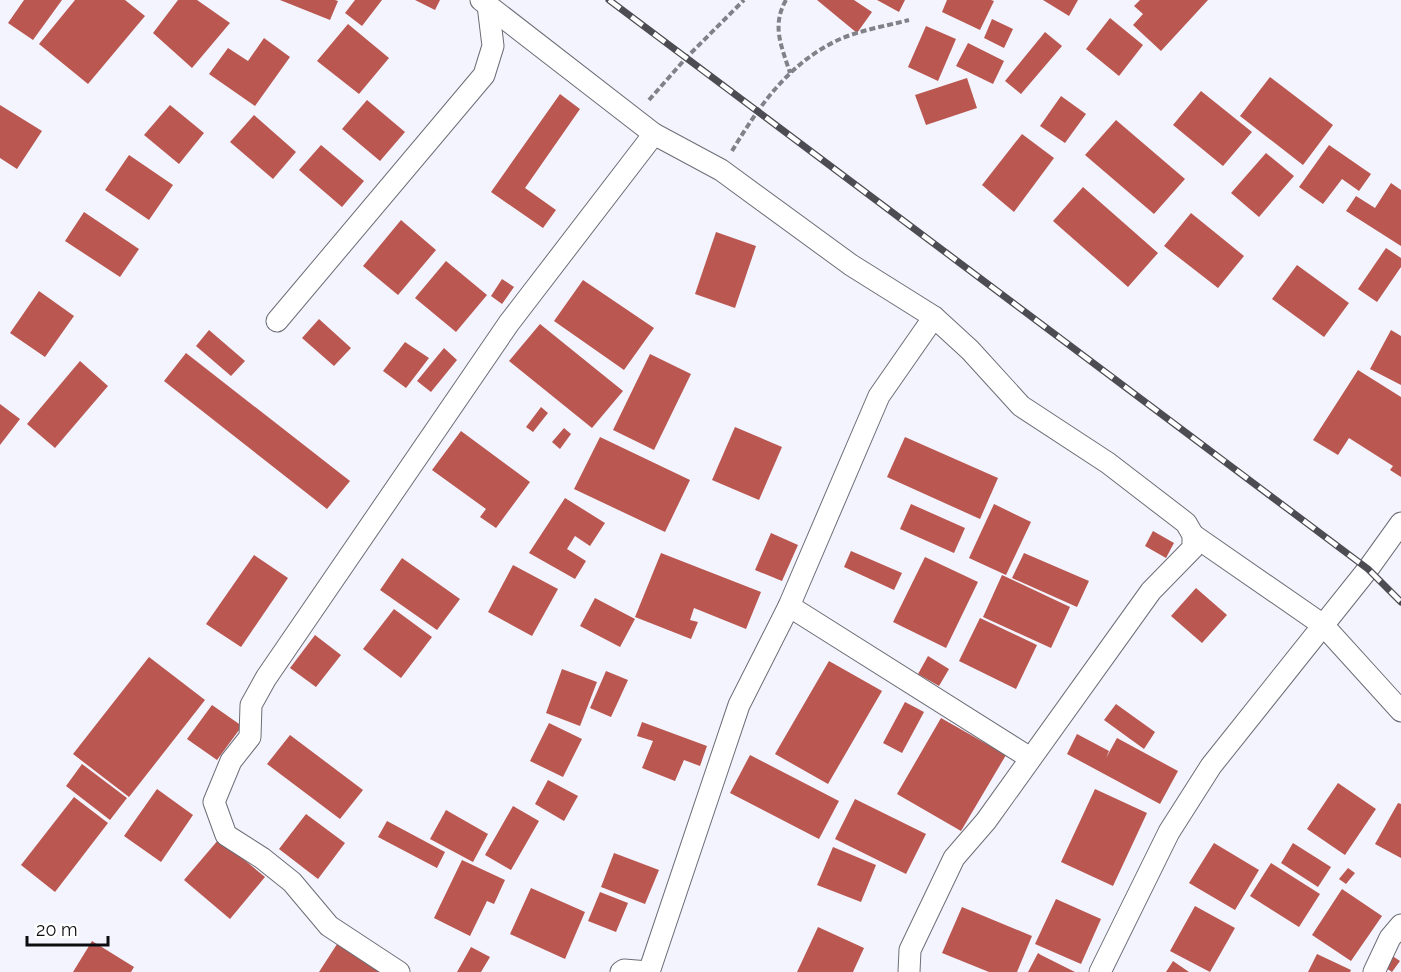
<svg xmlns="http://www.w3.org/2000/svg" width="1401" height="972" font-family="Raleway,sans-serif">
<rect width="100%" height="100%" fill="#f4f4fe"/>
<g fill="#b95750">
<path d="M24 0H62L33 40 8 23Z"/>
<path d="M75 0H125L145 16 88 84 39 44Z"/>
<path d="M178 0H197L230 23 192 68 153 33Z"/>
<path d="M280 0H335L338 1 330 20Z"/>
<path d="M355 0H382L362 26 345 13Z"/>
<path d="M415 0H440L435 10Z"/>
<path d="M817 0H854L872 12 857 33Z"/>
<path d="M877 0H905L899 12Z"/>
<path d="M947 0H991L994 1 980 30 942 12Z"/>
<path d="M1043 0H1078L1069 16Z"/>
<path d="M1140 0H1208L1161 51 1133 25 1143 14 1134 6Z"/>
<path d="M1110 18 1143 45 1119 76 1086 49Z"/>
<path d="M992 19 1013 29 1004 48 984 38Z"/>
<path d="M348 24 389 58 359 94 317 61Z"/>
<path d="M926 26 956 39 938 81 908 67Z"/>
<path d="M1045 32 1062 46 1021 94 1005 81Z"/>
<path d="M264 38 290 57 255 106 209 74 228 48 248 61Z"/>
<path d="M968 43 1004 61 993 84 956 66Z"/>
<path d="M1270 77 1333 125 1303 165 1240 116Z"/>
<path d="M967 78 977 108 926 125 915 95Z"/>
<path d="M1201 91 1252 132 1223 166 1173 125Z"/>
<path d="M560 94 580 109 525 188 556 210 543 228 491 192Z"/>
<path d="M1061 96 1086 114 1065 143 1040 126Z"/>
<path d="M367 100 405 132 380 161 342 129Z"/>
<path d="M0 105 42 131 17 169 0 158Z"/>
<path d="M170 105 204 133 179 164 144 135Z"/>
<path d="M254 115 296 152 273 179 230 142Z"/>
<path d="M1116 120 1185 179 1154 214 1085 155Z"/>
<path d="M1022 134 1054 158 1014 212 982 185Z"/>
<path d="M321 145 364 181 342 207 299 170Z"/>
<path d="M1329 145 1371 174 1359 191 1342 179 1323 204 1299 187Z"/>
<path d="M1266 153 1294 176 1259 217 1231 193Z"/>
<path d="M129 155 173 185 149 220 105 190Z"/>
<path d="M1391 183 1401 190V246L1346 211 1356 196 1375 208Z"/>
<path d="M1083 187 1158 253 1128 287 1053 221Z"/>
<path d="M84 212 139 249 120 277 65 241Z"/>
<path d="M1191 213 1244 256 1218 288 1164 246Z"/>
<path d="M401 220 436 250 398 295 363 266Z"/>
<path d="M716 232 756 246 735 308 695 294Z"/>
<path d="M1386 248 1401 258V267L1377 302 1358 289Z"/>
<path d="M446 261 487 295 456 332 415 298Z"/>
<path d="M1297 265 1349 303 1324 337 1272 299Z"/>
<path d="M502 279 514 287 502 304 491 296Z"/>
<path d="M583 280 654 328 624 370 554 321Z"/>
<path d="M39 291 74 316 45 357 10 333Z"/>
<path d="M319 319 351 348 334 366 302 338Z"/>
<path d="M540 324 623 391 592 428 509 361Z"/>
<path d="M209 330 245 361 231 376 196 346Z"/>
<path d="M1391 330 1401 336V385L1370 369Z"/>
<path d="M405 342 429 358 406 388 383 371Z"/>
<path d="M444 348 457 360 431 392 417 381Z"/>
<path d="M186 353 350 481 327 509 164 381Z"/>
<path d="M650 354 691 374 654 450 613 430Z"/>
<path d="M80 361 108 386 55 448 27 424Z"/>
<path d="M1358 370 1401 397V477L1390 470 1393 466 1349 438 1338 455 1313 440Z"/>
<path d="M0 404 20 419 0 445Z"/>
<path d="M541 407 548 413 533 432 526 427Z"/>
<path d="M735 427 782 447 759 500 712 480Z"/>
<path d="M564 428 571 434 560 449 552 442Z"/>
<path d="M461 431 530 482 496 528 480 517 486 509 432 470Z"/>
<path d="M600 437 690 480 665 532 574 489Z"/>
<path d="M905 437 998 478 980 519 887 477Z"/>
<path d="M565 498 605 523 590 546 575 536 567 549 586 561 575 579 529 553Z"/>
<path d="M911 504 965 528 954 553 900 529Z"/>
<path d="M994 504 1031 522 1006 575 969 558Z"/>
<path d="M1153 531 1174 543 1166 558 1145 546Z"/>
<path d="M771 533 798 545 782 581 755 570Z"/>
<path d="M851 551 902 573 894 590 844 567Z"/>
<path d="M661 553 761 592 746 629 694 608 690 620 698 622 691 639 635 617Z"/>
<path d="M1024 553 1089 581 1077 607 1012 578Z"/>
<path d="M254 555 288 578 241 647 206 624Z"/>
<path d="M925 557 978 582 946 648 893 622Z"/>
<path d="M402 558 460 599 437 630 380 590Z"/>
<path d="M513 565 558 589 532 636 488 612Z"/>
<path d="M1002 575 1070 607 1051 648 983 617Z"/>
<path d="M1196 588 1227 615 1202 643 1171 616Z"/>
<path d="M595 598 635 619 620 647 580 626Z"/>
<path d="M394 609 432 637 401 678 363 649Z"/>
<path d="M980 618 1037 645 1016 689 959 661Z"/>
<path d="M315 635 341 655 316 687 290 668Z"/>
<path d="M928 656 949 669 939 686 918 674Z"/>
<path d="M149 657 205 700 129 797 73 754Z"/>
<path d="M829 661 882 691 828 784 775 754Z"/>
<path d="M562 669 597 682 580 726 546 713Z"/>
<path d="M606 671 628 680 611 717 590 708Z"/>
<path d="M905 702 924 712 902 753 883 743Z"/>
<path d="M1116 704 1155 732 1144 749 1104 720Z"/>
<path d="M212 705 242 726 217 760 187 739Z"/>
<path d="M941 718 1006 755 961 831 897 794Z"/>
<path d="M642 722 707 746 700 766 684 760 675 781 642 768 653 741 637 736Z"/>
<path d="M549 723 582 739 563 777 530 761Z"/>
<path d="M1077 734 1109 751 1106 758 1117 738 1178 771 1160 804 1067 754Z"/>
<path d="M290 735 363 790 340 819 267 764Z"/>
<path d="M750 755 839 801 819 839 730 793Z"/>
<path d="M82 764 127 798 110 820 66 786Z"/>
<path d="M548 780 578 796 564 821 535 804Z"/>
<path d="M1338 783 1376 809 1345 855 1307 829Z"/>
<path d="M157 789 193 815 161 862 124 836Z"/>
<path d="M1095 789 1147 813 1113 886 1061 862Z"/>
<path d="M74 797 108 823 55 892 21 865Z"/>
<path d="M855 799 926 834 906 874 835 839Z"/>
<path d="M1398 803 1401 804V858L1375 844Z"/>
<path d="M513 806 539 821 511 870 485 855Z"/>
<path d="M446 810 488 834 473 862 430 839Z"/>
<path d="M306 814 345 843 318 879 279 849Z"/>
<path d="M387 821 445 852 437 868 378 837Z"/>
<path d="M219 839 265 877 230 919 184 880Z"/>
<path d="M1214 843 1259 870 1235 910 1189 883Z"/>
<path d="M1293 843 1331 867 1318 887 1281 863Z"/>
<path d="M833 847 876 865 861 902 817 885Z"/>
<path d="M614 853 659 870 645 904 601 887Z"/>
<path d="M462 860 505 880 494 904 487 901 470 936 434 918Z"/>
<path d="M1271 863 1320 894 1299 927 1250 896Z"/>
<path d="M1348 868 1355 873 1346 884 1339 879Z"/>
<path d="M531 888 585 912 565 959 510 934Z"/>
<path d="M1342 889 1382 916 1351 961 1312 935Z"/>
<path d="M600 892 628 903 616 932 588 921Z"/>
<path d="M1056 899 1101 919 1081 964 1035 944Z"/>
<path d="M1195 906 1235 928 1210 972 1170 951Z"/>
<path d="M962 907 1032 936 1017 972H989L942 953Z"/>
<path d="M818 927 864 948 853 972H797Z"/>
<path d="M92 941 134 967 131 972H73Z"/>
<path d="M339 941 387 972H319Z"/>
<path d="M471 947 490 957 481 972H457Z"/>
<path d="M1038 953 1041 955 1075 972H1028Z"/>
<path d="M1317 954 1351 970 1350 972H1308Z"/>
<path d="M1391 955 1400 961 1392 972 1383 966Z"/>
<path d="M1173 961 1189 972H1166Z"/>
</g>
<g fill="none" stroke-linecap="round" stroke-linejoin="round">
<g stroke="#6d6d77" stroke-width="23">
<g id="street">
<path d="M481 0 654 134 721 170 851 265 934 317 970 350 1021 406 1108 463 1186 523 1193 535V548L1151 591 986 821 954 858 910 950 909 972"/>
<path d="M277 321 484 75 493 46 488 5"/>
<path d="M1193 535 1323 625 1401 711"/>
<path d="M789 606 1030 758"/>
<path d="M399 972 329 926 292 882 262 858 226 835 214 802 231 761 250 737 251 705 266 678 509 323 654 134"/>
<path d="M621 972 624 970 648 972"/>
<path d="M649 972 739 705 789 606 879 396 934 317"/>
<path d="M1100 972 1169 832 1211 766 1368 569 1401 523"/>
<path d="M1374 972 1390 938 1401 925"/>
</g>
</g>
<g stroke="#818188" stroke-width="4" stroke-dasharray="6 3" stroke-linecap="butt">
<path d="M786 0C771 26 782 47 790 73"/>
<path d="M649 100 686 58 744 0"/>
<path d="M732 151C759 106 789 63 838 40 860 30 886 26 909 20"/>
</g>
<use href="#street" stroke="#fff" stroke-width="21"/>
<g stroke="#4c4c52" stroke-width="7">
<path id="rail" d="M609 0 1368 569 1401 602"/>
</g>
<use href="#rail" stroke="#fff" stroke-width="4.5" stroke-dasharray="14" stroke-linecap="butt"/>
</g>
<path d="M27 936v9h81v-9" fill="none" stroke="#0d0d11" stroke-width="3"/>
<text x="36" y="936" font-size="18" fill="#0d0d11" stroke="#ffffff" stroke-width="4.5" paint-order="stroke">20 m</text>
</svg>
